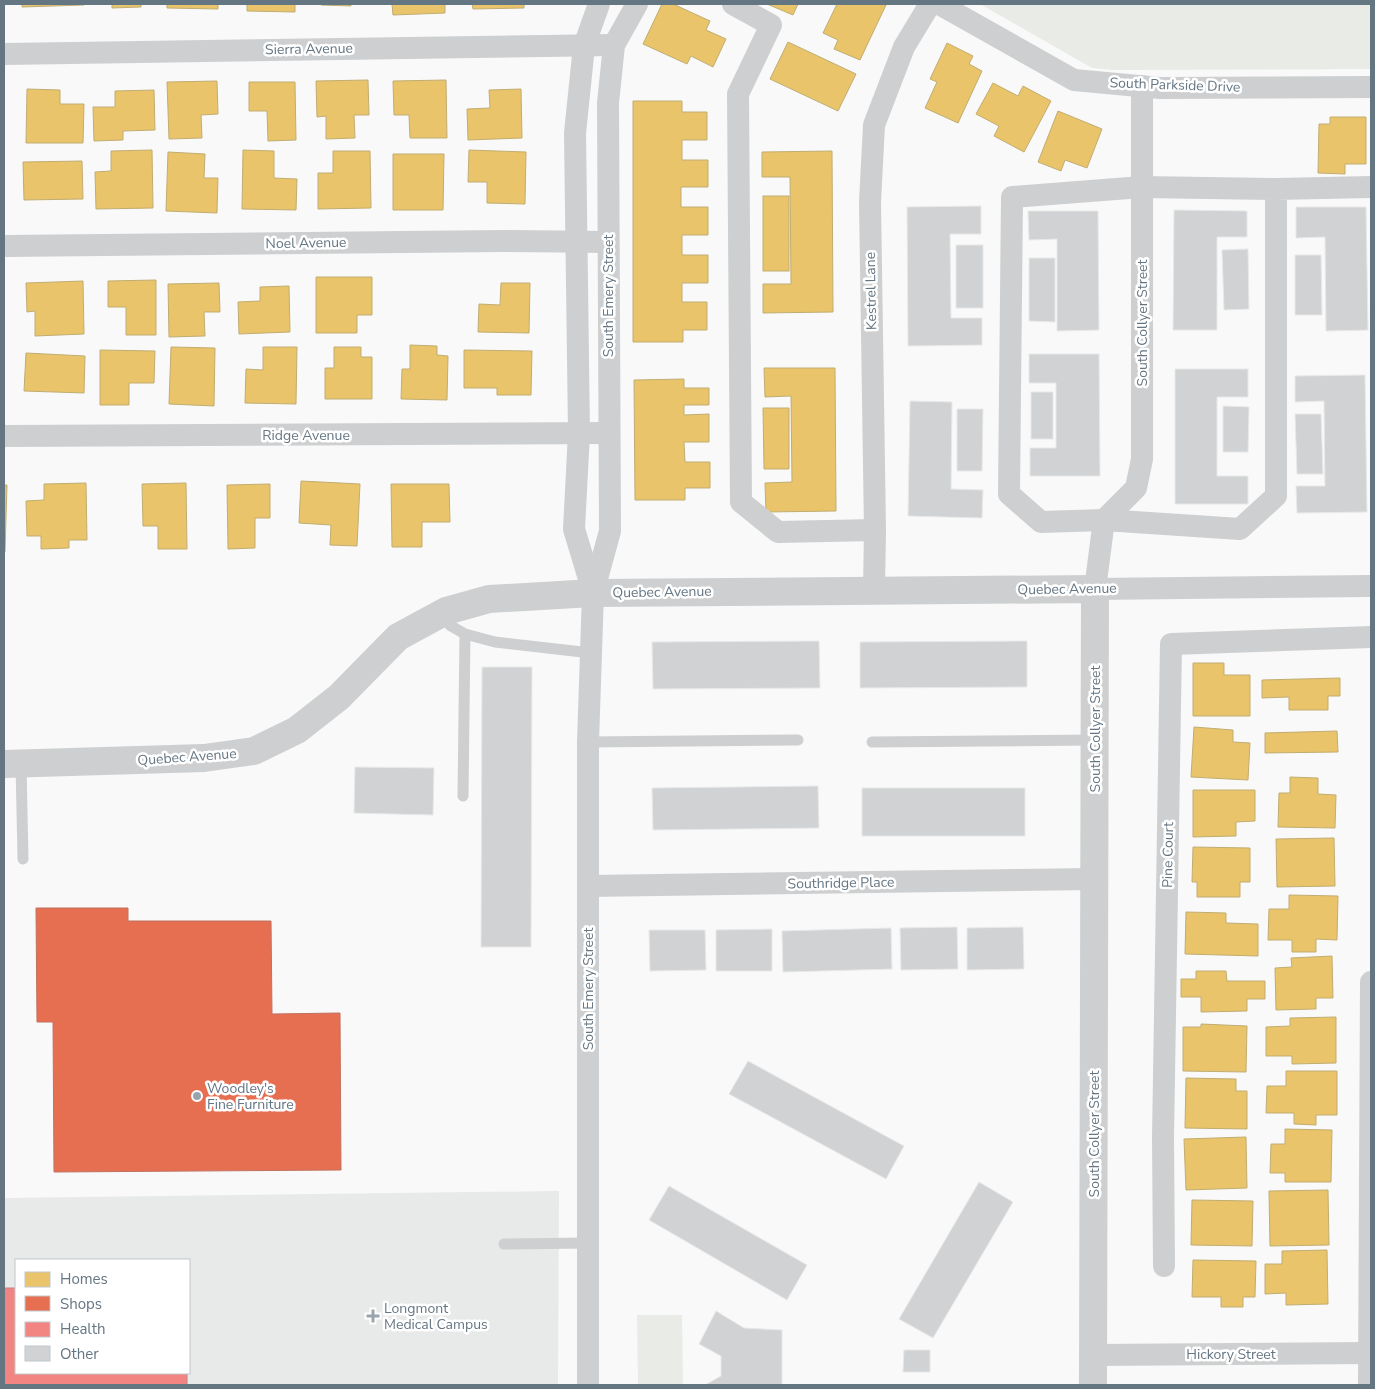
<svg xmlns="http://www.w3.org/2000/svg" width="1375" height="1389" font-family="'Nunito Sans',sans-serif">
<rect width="100%" height="100%" fill="#f9f9f9"/>
<path fill="#e8e9e9" fill-rule="evenodd" d="M559 1191 558 1385H4V1198ZM16 1260H189V1373H16Z"/>
<g fill="#e8ebe6">
<path d="M980 4H1371V69L1114 70 1092 68Z"/>
<path d="M637 1315H682L683 1385H638Z"/>
</g>
<g fill="#e9c46a" stroke="#c1ad72">
<path d="M22 4H84V5L22 7Z"/>
<path d="M112 4H141V7L112 8Z"/>
<path d="M167 4H218V9L167 8Z"/>
<path d="M247 4H295V12L247 11Z"/>
<path d="M321 4H351V6L321 5Z"/>
<path d="M392 4H445V13L393 15Z"/>
<path d="M472 4H524V8L473 9Z"/>
<path d="M662 4H673L710 21 706 30 726 39 713 67 691 56 687 64 643 44Z"/>
<path d="M767 4H798L793 15Z"/>
<path d="M837 4H883L886 5 860 60 834 49 838 40 823 33Z"/>
<path d="M788 42 856 74 838 111 770 79Z"/>
<path d="M947 43 973 56 969 64 982 71 958 123 925 108 937 82 930 79Z"/>
<path d="M368 80 369 115H354L355 138 326 139V116L317 117 316 81Z"/>
<path d="M446 80 447 138H410L409 115H394L393 81Z"/>
<path d="M217 81 218 114 201 115 202 138 169 139 167 82Z"/>
<path d="M249 82H295L296 140 268 141 267 111H249Z"/>
<path d="M993 83 1018 96 1023 86 1051 101 1024 152 994 136 999 126 976 114Z"/>
<path d="M27 89 60 90V104H84L83 143H26Z"/>
<path d="M521 89 522 138 468 140 467 109 490 108 489 90Z"/>
<path d="M154 90 155 130 123 131V140L94 141 93 107H115V91Z"/>
<path d="M633 101H682V112H707V140H682V160H708V187H681V207H708V235H682V255H708V283H682V302H707V330H683V342H633Z"/>
<path d="M1058 111 1102 129 1087 168 1065 160 1061 171 1038 162Z"/>
<path d="M1330 117H1366V164H1345V174L1318 173 1319 124H1330Z"/>
<path d="M152 150 153 208 96 209 95 172 111 171V151Z"/>
<path d="M243 150 274 151V178L297 179 296 210 242 209Z"/>
<path d="M469 150 526 152 525 204 487 203V182H468Z"/>
<path d="M333 151H370L371 208 318 209V173H333Z"/>
<path d="M832 151 833 312 763 313V284H791L790 177H762V152Z"/>
<path d="M168 152 205 154 204 178H218L217 213 166 211Z"/>
<path d="M393 154H444L443 210H393Z"/>
<path d="M82 161 83 199 24 200 23 162Z"/>
<rect x="763" y="196" width="26" height="75"/>
<path d="M316 277H372V315H357V333H316Z"/>
<path d="M156 280V335H126V307H108V281Z"/>
<path d="M83 281 84 334 35 336V311L27 312 26 283Z"/>
<path d="M219 283 220 312H204L205 336 169 337 168 284Z"/>
<path d="M501 283H530L529 333 478 332 479 304 500 305Z"/>
<path d="M289 286 290 332 239 334 238 302 260 301V287Z"/>
<path d="M410 345 437 346V355L448 356 447 400 401 399 402 369H410Z"/>
<path d="M171 347 215 348 214 406 169 404Z"/>
<path d="M263 347H297L296 404 245 403 246 369 263 370Z"/>
<path d="M334 347H361V357H372V399H325V368H334Z"/>
<path d="M100 350 155 351 154 383H129V405H100Z"/>
<path d="M464 350 532 351 531 395H497V388H464Z"/>
<path d="M26 353 85 356 84 393 24 391Z"/>
<path d="M764 368H835L836 511 766 512 765 483 792 482 791 396 765 397Z"/>
<path d="M684 379V388H709V405H684V415L709 414V442H684L685 462H710V488H685V500H635L634 380Z"/>
<path d="M763 408H789V469H764Z"/>
<path d="M301 481 360 484 357 546 330 545 331 525 299 523Z"/>
<path d="M86 483 87 540H69V548L41 549V536H27L26 501 44 500V484Z"/>
<path d="M186 483 187 549H158V526H143L142 484Z"/>
<path d="M270 484V518H255V548L228 549 227 485Z"/>
<path d="M391 484H449L450 522H422V547H392Z"/>
<path d="M4 485H7L5 552H4Z"/>
<path d="M1193 663H1224V675H1250V716H1193Z"/>
<path d="M1340 678V696H1328V710H1289V697L1262 698V680Z"/>
<path d="M1194 727 1233 730V742L1250 743 1248 780 1191 777Z"/>
<path d="M1337 731 1338 752 1265 753V733Z"/>
<path d="M1290 777 1318 778V794L1336 795 1335 828 1278 827 1279 793H1290Z"/>
<path d="M1193 790H1255V821L1236 822V836L1193 837Z"/>
<path d="M1334 838 1335 886 1277 887 1276 839Z"/>
<path d="M1193 847 1250 848V882H1240V897H1197V882H1192Z"/>
<path d="M1289 895 1338 896 1337 940 1316 939V952H1292V940H1268L1269 909H1289Z"/>
<path d="M1186 912 1226 913V923L1258 924V956L1185 954Z"/>
<path d="M1332 956 1333 998H1316V1009L1276 1010 1275 968 1292 967 1291 958Z"/>
<path d="M1196 971H1226L1227 981H1265V999H1247V1011L1201 1012V997H1181V979H1196Z"/>
<path d="M1336 1017V1063L1292 1064V1056H1266V1027L1290 1026V1018Z"/>
<path d="M1201 1024 1247 1026 1246 1072 1183 1071V1027H1201Z"/>
<path d="M1286 1071H1337V1115H1316V1125L1294 1124V1113H1266L1267 1086H1286Z"/>
<path d="M1186 1078 1236 1079V1091H1247V1129L1185 1128Z"/>
<path d="M1285 1129 1332 1130 1331 1182H1285V1173H1270L1271 1144H1285Z"/>
<path d="M1246 1137 1247 1188 1186 1190 1184 1139Z"/>
<path d="M1328 1190 1329 1245 1270 1246 1269 1191Z"/>
<path d="M1192 1200 1253 1201 1252 1246 1191 1245Z"/>
<path d="M1327 1250 1328 1304 1286 1305V1293L1265 1294V1264H1282V1251Z"/>
<path d="M1193 1260 1256 1261 1255 1297H1243V1307H1221V1297H1192Z"/>
</g>
<path fill="#e76f51" stroke="#c07160" d="M36 908H128V921H271L272 1014 340 1013 341 1170 54 1172 53 1022H37Z"/>
<path fill="#f28482" stroke="#c88082" d="M4 1288H16V1373H187V1385H4Z"/>
<g fill="#d0d2d3" stroke="#e8e8e8">
<path d="M981 206V234H950L951 318H982V345L908 346 907 207Z"/>
<path d="M1296 207H1366L1368 330 1326 331 1325 237 1296 238Z"/>
<path d="M1174 210 1247 211V237H1217V330H1173Z"/>
<path d="M1028 211H1098L1099 330 1057 331V239L1029 240Z"/>
<rect x="956" y="245" width="27" height="63"/>
<path d="M1248 249 1249 309 1224 310 1222 250Z"/>
<path d="M1295 255H1321L1322 315H1295Z"/>
<path d="M1029 258H1055V322L1029 321Z"/>
<path d="M1029 354H1099L1100 476H1030V448H1056V383H1029Z"/>
<path d="M1175 369H1248V397H1217V476H1248V504H1175Z"/>
<path d="M1365 375 1367 512 1297 513 1296 486H1325L1324 401 1295 402V376Z"/>
<rect x="1031" y="392" width="22" height="47"/>
<path d="M910 401 952 402 951 489 983 490 982 518 908 516Z"/>
<path d="M1223 406 1249 407 1248 452H1223Z"/>
<path d="M957 409H983L982 471H957Z"/>
<path d="M1295 414H1321L1323 474H1297Z"/>
<path d="M819 641 820 688 653 689 652 642Z"/>
<path d="M1027 641V687L860 688V642Z"/>
<path d="M482 667H532L531 947H481Z"/>
<path d="M355 767 434 768 433 815 354 813Z"/>
<path d="M818 786 819 828 653 830 652 788Z"/>
<rect x="862" y="788" width="163" height="48"/>
<path d="M957 927 958 969 901 970 900 928Z"/>
<path d="M1023 927 1024 969 967 970V928Z"/>
<path d="M891 928 892 969 783 972 782 931Z"/>
<path d="M772 929V971H716V930Z"/>
<path d="M649 930H705L706 970 650 971Z"/>
<path d="M748 1061 904 1146 886 1179 729 1094Z"/>
<path d="M979 1182 1013 1202 933 1338 899 1319Z"/>
<path d="M669 1186 807 1265 787 1300 649 1220Z"/>
<path d="M716 1311 744 1328 782 1330V1385H705L721 1376V1356L699 1344Z"/>
<path d="M904 1350H930V1372H903Z"/>
</g>
<g fill="none" stroke-linecap="round" stroke-linejoin="round">
<g stroke="#cecfd0" stroke-width="11">
<path d="M440 615 451 626 465 634 495 642 591 653"/>
<path d="M588 742 798 740"/>
<path d="M872 742 1095 740"/>
<path d="M21 764 23 859"/>
<path d="M463 796 465 634"/>
<path d="M504 1244 588 1243"/>
</g>
<g stroke="#cecfd0" stroke-width="22">
<path d="M733 4 771 25 738 94 741 502 778 532 875 530"/>
<path d="M939 4 1074 80 1160 88 1371 87"/>
<path d="M4 54 614 45"/>
<path d="M1142 86V459L1136 488 1104 520 1095 589 1371 586"/>
<path d="M1276 189V496L1240 529 1104 520 1041 522 1009 494 1012 197 1142 187 1276 189 1371 187"/>
<path d="M4 246 503 241 608 242"/>
<path d="M4 436 609 433"/>
<path d="M874 590 875 530 870 202 874 125 904 47 930 4"/>
<path d="M593 592 574 529 579 433 575 133 584 46 599 4"/>
<path d="M588 886 1094 879"/>
<path d="M1164 1266 1163 1138 1171 644 1371 637"/>
<path d="M1093 1355 1369 1353"/>
<path d="M588 1385V742L593 593 610 531 608 103 614 45 637 4"/>
<path d="M1369 1385 1371 982"/>
</g>
<path stroke="#cecfd0" stroke-width="28" d="M4 764 204 758 254 751 297 730 339 697 398 637 446 611 489 599 593 593 1095 589 1093 1385"/>
</g>
<g fill="#99a4ac" stroke="#fff" stroke-width="2">
<circle cx="197" cy="1096" r="5"/>
<path d="M370.5 1308.5h5v5h5v5h-5v5h-5v-5h-5v-5h5z"/>
</g>
<g text-anchor="middle" dominant-baseline="central" stroke-width="5" stroke-linejoin="round" paint-order="stroke">
<g font-size="14" fill="#657683" stroke="#fff">
<text transform="translate(309 49) rotate(-1)">Sierra Avenue</text>
<text transform="translate(1175 85) rotate(2)">South Parkside Drive</text>
<text transform="translate(306 243) rotate(-1)">Noel Avenue</text>
<text transform="translate(871 291) rotate(-91)">Kestrel Lane</text>
<text transform="translate(608 296) rotate(-90)">South Emery Street</text>
<text transform="translate(1142 323) rotate(-90)">South Collyer Street</text>
<text x="306" y="435">Ridge Avenue</text>
<text transform="translate(1067 589) rotate(-1)">Quebec Avenue</text>
<text transform="translate(662 592) rotate(-1)">Quebec Avenue</text>
<text transform="translate(1095 729) rotate(-90)">South Collyer Street</text>
<text transform="translate(187 757) rotate(-4)">Quebec Avenue</text>
<text transform="translate(1168 855) rotate(-89)">Pine Court</text>
<text transform="translate(841 883) rotate(-1)">Southridge Place</text>
<text transform="translate(588 989) rotate(-90)">South Emery Street</text>
<text transform="translate(1094 1134) rotate(-90)">South Collyer Street</text>
<text x="1231" y="1354">Hickory Street</text>
</g>
<g font-size="14" fill="#657683" stroke="#fff" text-anchor="start">
<text x="207" y="1088">Woodley's<tspan x="207" dy="16">Fine Furniture</tspan></text>
<text x="384" y="1308">Longmont<tspan x="384" dy="16">Medical Campus</tspan></text>
</g>
</g>
<rect width="1375" height="1389" fill="none" stroke="#657683" stroke-width="10"/>
<rect x="15" y="1259" width="175" height="115" fill="#ffffff" stroke="#c1c8cd"/>
<rect x="25" y="1272" width="25" height="15" fill="#e9c46a" stroke="#c1c8cd"/>
<text x="60" y="1284" font-size="15" fill="#657683">Homes</text>
<rect x="25" y="1296" width="25" height="15" fill="#e76f51" stroke="#c1c8cd"/>
<text x="60" y="1309" font-size="15" fill="#657683">Shops</text>
<rect x="25" y="1322" width="25" height="15" fill="#f28482" stroke="#c1c8cd"/>
<text x="60" y="1334" font-size="15" fill="#657683">Health</text>
<rect x="25" y="1346" width="25" height="15" fill="#d0d2d3" stroke="#c1c8cd"/>
<text x="60" y="1359" font-size="15" fill="#657683">Other</text>
</svg>
